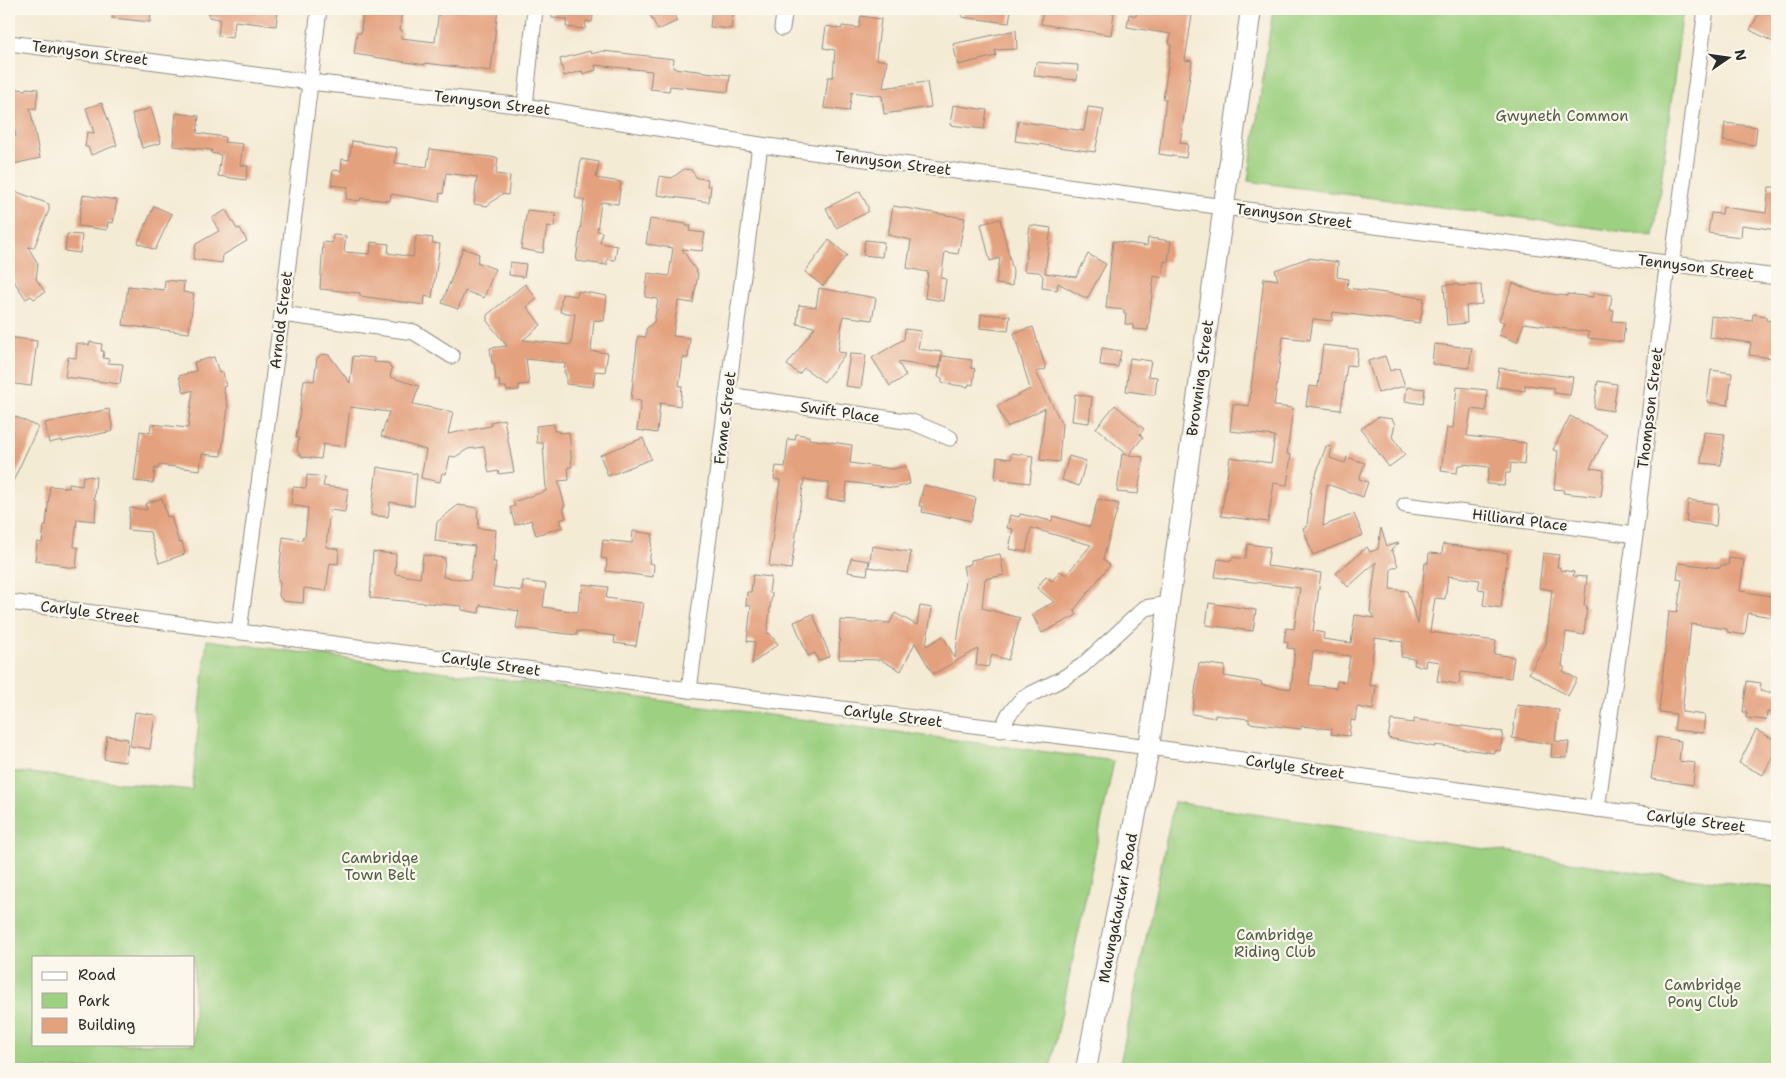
<svg xmlns="http://www.w3.org/2000/svg" width="1786" height="1078" font-family="'Shantell Sans',sans-serif">
<rect width="100%" height="100%" fill="#fbf7ec"/>
<filter id="ink" filterUnits="userSpaceOnUse"><feTurbulence type="fractalNoise" baseFrequency=".02" numOctaves="2"/><feDisplacementMap in="SourceGraphic" scale="10" xChannelSelector="R" yChannelSelector="G"/><feConvolveMatrix kernelMatrix="1 2 1 2 8 2 1 2 1" color-interpolation-filters="sRGB"/></filter>
<filter id="wash" filterUnits="userSpaceOnUse"><feTurbulence type="fractalNoise" baseFrequency=".0096" numOctaves="4" result="noise"/><feDisplacementMap in="SourceGraphic" scale="20" xChannelSelector="R" yChannelSelector="G"/><feGaussianBlur stdDeviation="1.12" result="paint"/><feColorMatrix in="noise" values="0 0 0 0 0 0 0 0 0 0 0 0 0 0 0 0 0 1.4 0 .05"/><feComposite in="paint" operator="in"/></filter>
<g filter="url(#wash)">
<rect width="100%" height="100%" fill="#f4ebd4"/>
<g fill="#9dd081" stroke="#647e56" fill-rule="evenodd">
<path d="M1273 9H1683L1654 236 1248 181Z"/>
<path d="M207 640 1114 761 1050 1069H9V771L192 790ZM34 957H194V1044H34Z"/>
<path d="M1174 802 1643 873 1777 888V1069H1119Z"/>
</g>
<g id="blocks">
<g fill="#e4a17e" fill-rule="evenodd">
<path d="M113 9H151L150 22 112 18Z"/>
<path d="M209 9H278L276 26 235 21 233 38 218 36 220 19 209 17Z"/>
<path d="M363 9H402L400 30H402L401 38 435 42 439 9H498L491 71 425 63V65L354 54 357 33H361Z"/>
<path d="M552 9 594 10 592 22 586 21 585 29 566 27 567 19 552 18Z"/>
<path d="M647 9H671L677 21 658 30Z"/>
<path d="M712 9H734L731 29 710 27Z"/>
<path d="M963 9H1011L1009 23 962 17Z"/>
<path d="M1043 9H1084L1114 13 1111 35 1041 24Z"/>
<path d="M1138 9H1152L1174 12V9H1193L1185 60 1192 61 1180 143 1188 144 1186 158 1159 154 1166 99H1163L1171 45 1169 44 1171 34 1127 27 1129 14 1136 16Z"/>
<path d="M1761 9 1777 18V44L1750 30Z"/>
<path d="M861 16 881 19 876 59 887 61 883 88 927 82 931 107 884 114 882 96 852 92 849 111 824 108 828 77H833L835 50 823 48 826 26 842 29V26L859 28Z"/>
<path d="M1016 30 1017 49 995 50 996 56 958 65 953 44Z"/>
<path d="M590 51 591 54 603 51 674 59 673 68 730 75 728 92 670 86 669 91 650 89 652 71 595 65 596 70 583 74 582 71 564 76 560 59Z"/>
<path d="M1036 62 1078 65 1077 80 1034 76Z"/>
<path d="M9 88 25 90 26 88 38 89 36 109 30 108 40 158 9 165V137L16 136 11 113H9Z"/>
<path d="M102 103 117 145 91 155 88 147H85L87 132 94 133 86 108Z"/>
<path d="M953 105 987 110 984 129 950 125Z"/>
<path d="M1088 107 1104 109 1095 152 1015 141 1018 121 1084 131Z"/>
<path d="M151 108 161 143 142 148 132 114Z"/>
<path d="M176 113 199 116 197 133 225 137 224 142 243 144 240 165 248 166 246 180 218 176 221 155 211 153 212 150 173 146Z"/>
<path d="M1725 123 1757 127 1755 145 1723 141Z"/>
<path d="M352 141 397 148 395 163 427 167 430 149 498 158 496 174 510 176 508 195 502 194 487 206 474 204 477 177 446 173 443 194 440 193 439 202 391 194 390 201 361 198 360 201 346 199 348 187 331 185 333 170 341 171 342 159 349 160Z"/>
<path d="M581 159 599 162 596 178 621 182 618 204 601 202 597 231 602 232 600 243 617 246 615 260 607 259V265L576 261 584 200 575 198Z"/>
<path d="M684 169 691 170 697 178 708 179 707 186H711L709 202 657 195 660 176 672 178Z"/>
<path d="M1769 187H1777V230L1742 225 1741 237 1708 233 1711 213 1722 214 1723 207 1766 213Z"/>
<path d="M9 189 49 204V210L34 248 28 247 38 264 36 279 45 292 34 299 31 296 26 299 9 274Z"/>
<path d="M860 191 868 207V212L836 228 826 208Z"/>
<path d="M83 195 117 200 113 223 108 222 107 230 78 226Z"/>
<path d="M154 206 172 214 155 250 138 243Z"/>
<path d="M893 206 965 218 958 254 945 252 941 278 946 279 943 301 925 298 928 272 907 268 911 240 888 235Z"/>
<path d="M226 210 237 229 240 228 247 241 223 255 222 263 193 259 196 244 219 231 212 218Z"/>
<path d="M527 210 556 213 554 227 547 226 543 253 521 249Z"/>
<path d="M650 219 686 224V226H691L689 231 705 233 702 251 682 249 698 274 693 303 678 301 673 336 690 338 688 358H683L679 386H682L680 406 660 403 657 433 637 430 641 401 631 399 638 336 646 337V329L654 322 658 299 645 297 648 273 669 276 673 248 646 244Z"/>
<path d="M1000 219 1013 271 1012 286 996 284 1000 258 990 261 981 224Z"/>
<path d="M1030 225 1051 228 1045 273 1076 277 1088 254 1106 264 1087 299 1058 283 1057 290 1042 288 1043 276 1039 272 1024 271Z"/>
<path d="M67 234 82 235 80 253 65 251Z"/>
<path d="M333 235 346 236 344 252 370 254 371 242 389 244 388 253 413 257 416 236 433 238 432 243 440 244 432 298 425 296 424 305 360 296V293L320 289 323 242 332 243Z"/>
<path d="M1148 238 1171 241 1168 262 1164 261 1162 278 1154 276 1148 330 1133 329V325L1125 324 1126 314H1124V310L1106 308 1113 241 1147 246Z"/>
<path d="M829 240 847 255 823 286 805 272Z"/>
<path d="M865 240 884 242 882 257 863 255Z"/>
<path d="M463 248 479 254 477 262 495 269 484 298 465 291 458 309 442 303Z"/>
<path d="M1308 258 1338 262 1337 277 1348 279 1347 288 1424 298 1420 323 1333 312 1332 321 1313 319 1310 340 1283 337 1274 406 1293 408 1287 454 1291 455 1287 485 1274 483 1268 522 1221 516 1230 457 1271 463 1275 436 1230 431 1233 404 1249 406 1264 278 1278 280 1275 270Z"/>
<path d="M510 262 526 264 524 277 509 275Z"/>
<path d="M165 280 184 282 183 292 194 294 189 333 123 325 128 286 164 290Z"/>
<path d="M1513 283 1535 292 1567 296V294L1593 297V293L1612 295 1610 310H1614L1612 321 1625 322 1623 342 1588 338 1589 332 1524 323 1517 342 1499 335 1504 322 1499 320Z"/>
<path d="M525 284 537 299 527 307 541 325 523 340 571 345 575 314 560 312 562 294 577 296 578 291 607 296 604 321 594 320 591 351 608 353 605 372 595 371 593 387 566 384V374L564 373 565 363 526 359 529 384 519 385V390L507 391 506 387H500L499 380H496L494 363H492L490 348 507 346 487 321V315Z"/>
<path d="M1458 284V286L1481 285 1482 304 1466 306 1467 323 1447 325 1444 285Z"/>
<path d="M819 288 876 298 872 320 843 316 838 352 846 353 824 382 804 368 799 374 787 365 815 327 797 324 799 305 816 307Z"/>
<path d="M981 314 1010 316 1008 331 980 328Z"/>
<path d="M1753 314 1766 316V320L1777 322V352L1773 351 1772 358 1749 355 1751 343 1709 337 1711 316 1752 321Z"/>
<path d="M1033 327 1046 369 1036 372 1062 424 1059 462 1040 460 1045 408 1007 427 997 406 1030 389 1014 333Z"/>
<path d="M905 329 921 331 918 349 942 352 939 368 898 362 906 376 890 386 872 358 904 339Z"/>
<path d="M9 337 37 341 31 386 15 384V381L9 380Z"/>
<path d="M90 342 102 344 101 351H104L103 358 109 359 108 363 123 364 120 384 65 377 68 357 76 358 77 343 89 345Z"/>
<path d="M1434 344 1472 348 1469 368 1432 364Z"/>
<path d="M1323 345 1358 349 1356 366 1347 365 1341 410 1306 406 1309 386 1318 387Z"/>
<path d="M1102 348 1121 351 1118 367 1100 365Z"/>
<path d="M322 354 329 355 350 383 353 356 374 358V362L388 363 392 369 390 377 419 386 413 404 453 412 448 434 491 426V422L504 419 514 472 499 474 498 471 489 473 484 447 468 449 455 457 450 456 446 474 442 473 440 482 421 478 426 450 381 436 389 412 350 407 345 447 323 444 321 459 302 457 297 451 299 438H296L304 380 314 381 317 358Z"/>
<path d="M850 354 866 355 861 388 845 386Z"/>
<path d="M942 356 972 360 971 368 975 369 973 385 969 384 968 387 942 383V378L938 377Z"/>
<path d="M1385 356 1390 371 1399 368 1405 386 1378 393 1368 361Z"/>
<path d="M214 357 219 373 223 372 226 386 223 387 228 407 221 456 202 454 200 470 159 465 158 469 155 468 153 483 134 481 140 431 150 433 151 424 188 428 193 390 184 393 179 376 196 371 194 362Z"/>
<path d="M1130 358 1151 361 1148 376 1157 377 1155 395 1126 391Z"/>
<path d="M1499 368 1573 377 1570 395 1554 393V388L1525 385V391L1496 387Z"/>
<path d="M1711 370 1732 373 1728 405 1707 402Z"/>
<path d="M1598 381 1617 384 1613 411 1594 408Z"/>
<path d="M1407 387 1425 389 1423 404 1405 401Z"/>
<path d="M1457 387 1487 390 1486 411 1471 409 1467 436 1526 443 1524 465 1511 463 1510 473H1506L1504 486 1487 484 1489 467 1463 464 1462 465H1458L1457 473 1441 471 1447 427 1453 428Z"/>
<path d="M1075 394 1092 397 1089 423 1072 421Z"/>
<path d="M1115 405 1144 429 1140 434 1143 437 1129 455 1143 457 1138 494 1117 492 1122 454 1128 455 1096 428Z"/>
<path d="M109 409 113 431 62 442V440L49 443 45 423Z"/>
<path d="M12 415 38 427 9 490V422Z"/>
<path d="M1570 416 1607 435 1590 468 1604 470 1601 497 1563 493 1564 490 1554 489 1558 451 1553 450Z"/>
<path d="M1378 417 1392 419 1395 424 1392 437 1405 455 1389 467 1361 429Z"/>
<path d="M554 424V431H559V433L569 432 572 467H568L569 480 558 481 565 506 563 507 566 518 560 520 563 527 536 535 531 520 515 525 510 508 515 506 513 502 546 491 543 443H537L536 426Z"/>
<path d="M1704 432 1725 434 1721 465 1701 463Z"/>
<path d="M796 434 809 436V439L852 445 850 463 893 469 906 466 910 484 894 488 847 482 845 501 827 499 829 483 804 479 791 569 769 566 780 480 774 479 776 466 785 467 788 439 795 440Z"/>
<path d="M643 438 651 459 608 476 600 455Z"/>
<path d="M1326 446 1332 447 1330 458 1345 463 1347 457 1365 463 1359 479 1368 482 1363 497 1327 484 1323 526 1354 514 1363 535 1313 555 1303 528 1307 526 1311 489Z"/>
<path d="M1011 453 1033 456 1030 483 995 479 997 457 1011 459Z"/>
<path d="M1069 456 1086 461 1079 486 1062 480Z"/>
<path d="M377 467 417 474 414 506 390 502 388 517 371 515Z"/>
<path d="M307 475 325 477 323 486 348 489 345 512 330 510 326 547 339 549 338 564 330 563 326 591 304 588 303 603 283 601 279 596 280 581H278L283 537 302 540 303 536 305 537 308 508 291 505 293 487 306 488Z"/>
<path d="M83 476 96 477 94 500H96L95 521 77 519 74 547H78L76 568 60 566V564L35 561 37 542 42 543 44 526H46L50 486 69 488V484L82 486Z"/>
<path d="M924 485 976 498 971 521 950 516V518L922 512 923 506H919Z"/>
<path d="M162 498 167 517 171 516 179 543 182 542 185 554 159 563 150 532 128 530 130 508 147 510 145 504Z"/>
<path d="M1098 499 1119 504 1103 559 1110 565 1074 610 1077 615 1042 633 1032 614 1054 602 1037 588 1046 576 1052 581 1060 571 1066 575 1091 545 1031 528 1026 552 1009 549 1013 529 1007 528 1010 515 1019 517 1020 514 1052 521 1053 516 1090 527Z"/>
<path d="M1688 500 1718 504 1716 526 1686 522Z"/>
<path d="M458 505 478 508 477 518H479L478 528 496 530 493 562H496L493 587 522 591 523 581 546 584 543 607 578 612 580 592H582L583 584 608 587 606 598 643 603 636 646 614 643 615 636 577 631V635L516 628 519 611 480 605 479 613 462 610V606L370 598 373 552 396 554 395 574 420 578 423 555 445 558 443 577 470 580 475 546 435 541 437 522Z"/>
<path d="M1381 528 1387 546 1399 543 1390 551 1392 550 1398 566 1391 569 1390 589 1407 591 1418 624 1425 563H1428L1429 553 1442 554 1443 544 1508 553 1501 608 1483 605 1485 590 1478 589 1480 580 1448 576 1445 599 1435 598 1430 632 1496 641 1494 654 1514 657 1511 678 1461 672 1459 684 1437 681 1440 662 1426 660 1425 667 1414 665 1415 659 1401 657 1403 642 1375 638 1369 685 1376 686 1373 710 1357 707 1355 721 1351 720 1349 736 1331 734 1332 729 1301 726V729L1249 723V719L1215 715V718L1192 714 1199 663 1225 666 1224 676 1262 682 1261 685 1291 689 1295 649 1287 648 1288 643 1284 642 1286 628 1294 629 1300 588 1215 577 1218 559 1231 561 1232 557 1245 559 1248 544 1270 547 1267 566 1321 573 1313 631 1324 633 1323 639 1351 643 1355 615 1375 618 1370 612 1376 562 1348 587 1336 573 1367 547 1370 552 1378 549ZM1313 651 1350 656 1346 682 1337 681 1336 688 1309 685Z"/>
<path d="M633 531 653 534 649 563 654 564 653 577 606 571 607 559 601 558 603 540 632 543Z"/>
<path d="M872 546 911 552 908 573 869 567Z"/>
<path d="M1543 553 1559 555 1557 567H1560V570L1574 572 1573 576 1587 577 1584 606H1587L1584 635 1566 632 1562 666 1565 668 1563 671 1577 679 1568 696 1529 673 1546 644 1552 590 1539 588Z"/>
<path d="M1000 554 1004 575 985 579 982 608 1020 618 1008 660 992 655 988 667 976 665 978 649 933 674 915 643 901 671 881 660 839 659 840 620 890 623 895 613 917 625 920 606 932 608 926 646 943 636 955 658 966 580 963 566 971 564V560Z"/>
<path d="M851 558 869 561 867 575 848 572Z"/>
<path d="M1729 558 1744 560 1740 591 1777 597V618L1748 613 1745 635 1727 632V629L1691 624 1682 712 1705 715 1703 733 1674 730 1676 714 1659 712 1669 611 1677 612 1682 580 1677 579 1679 563 1720 568 1721 565H1728Z"/>
<path d="M753 575 771 577 769 593H772L767 634 769 633 778 644 752 664 755 642 747 641 751 606 746 605 747 592H751Z"/>
<path d="M1209 603 1256 610 1253 631 1206 625Z"/>
<path d="M813 614 830 656 818 661 815 653 808 656 794 622Z"/>
<path d="M1747 681 1761 683 1760 691 1777 693V710L1776 709 1775 713 1767 712 1766 720 1746 718 1747 712H1743Z"/>
<path d="M1517 705 1559 710 1555 741 1569 742 1567 758 1551 757 1552 744 1512 738Z"/>
<path d="M135 712 155 715 150 749 130 746Z"/>
<path d="M1414 719 1503 732 1500 751 1494 750V753L1435 745V747L1388 738 1391 720 1414 723Z"/>
<path d="M1756 730 1777 741V748L1763 775 1739 763Z"/>
<path d="M107 736 128 739 126 762 104 759Z"/>
<path d="M1657 737 1681 741 1679 761 1695 763 1693 785 1651 779Z"/>
</g>
</g>
</g>
<g filter="url(#ink)">
<use href="#blocks" fill-opacity="0" stroke="#908b80" stroke-width="1"/>
<g fill="none" stroke-linecap="round" stroke-linejoin="round">
<g stroke="#908b80" stroke-width="17">
<g id="street">
<path d="M782 28 785 9"/>
<path d="M9 43 310 82 525 106 760 145 1239 209 1777 277"/>
<path d="M525 106 535 9"/>
<path d="M282 314 414 332 452 356"/>
<path d="M728 395 912 422 950 438"/>
<path d="M1405 505 1635 535"/>
<path d="M9 602 689 690 1149 747 1597 809 1777 831"/>
<path d="M239 631 282 314 319 9"/>
<path d="M689 690 760 145"/>
<path d="M1001 730 1009 714 1023 698 1062 679 1082 666 1145 608 1169 604"/>
<path d="M1597 809 1635 535 1666 275 1674 251 1706 9"/>
</g>
</g>
<g stroke="#908b80" stroke-width="22">
<path id="secondary" d="M1086 1069 1149 747 1251 9"/>
</g>
<use href="#street" stroke="#fff" stroke-width="15"/>
<use href="#secondary" stroke="#fff" stroke-width="20"/>
</g>
</g>
<g text-anchor="middle" dominant-baseline="central" stroke-width="4.5" stroke-linejoin="round" paint-order="stroke">
<g font-size="15" fill="#2b2b2b" stroke="#fbf7ec">
<text transform="translate(90 53) rotate(7)">Tennyson Street</text>
<text transform="translate(492 103) rotate(7)">Tennyson Street</text>
<text transform="translate(893 163) rotate(7)">Tennyson Street</text>
<text transform="translate(1294 216) rotate(7)">Tennyson Street</text>
<text transform="translate(1696 267) rotate(7)">Tennyson Street</text>
<text transform="translate(281 320) rotate(-83)">Arnold Street</text>
<text transform="translate(1200 378) rotate(-82)">Browning Street</text>
<text transform="translate(1650 408) rotate(-83)">Thompson Street</text>
<text transform="translate(840 412) rotate(8)">Swift Place</text>
<text transform="translate(725 418) rotate(-83)">Frame Street</text>
<text transform="translate(1520 520) rotate(7)">Hilliard Place</text>
<text transform="translate(90 612) rotate(7)">Carlyle Street</text>
<text transform="translate(491 664) rotate(8)">Carlyle Street</text>
<text transform="translate(893 716) rotate(7)">Carlyle Street</text>
<text transform="translate(1295 767) rotate(8)">Carlyle Street</text>
<text transform="translate(1696 821) rotate(7)">Carlyle Street</text>
<text transform="translate(1118 908) rotate(-79)">Maungatautari Road</text>
</g>
<g font-size="15" fill="#4d5d45" stroke="#fbf7ec">
<text x="1562" y="116">Gwyneth Common</text>
<text x="380" y="858">Cambridge<tspan x="380" dy="17">Town Belt</tspan></text>
<text x="1275" y="935">Cambridge<tspan x="1275" dy="17">Riding Club</tspan></text>
<text x="1703" y="985">Cambridge<tspan x="1703" dy="17">Pony Club</tspan></text>
</g>
</g>
<rect width="1786" height="1078" fill="none" stroke="#fbf7ec" stroke-width="30"/>
<rect x="32" y="956" width="162" height="90" fill="#fbf7ec" stroke="#a8a59f"/>
<rect x="42" y="972" width="25" height="8" fill="#ffffff" stroke="#a8a59f"/>
<text x="78" y="980" font-size="15" fill="#2b2b2b">Road</text>
<rect x="42" y="993" width="25" height="15" fill="#9dd081" stroke="#a8a59f"/>
<text x="78" y="1006" font-size="15" fill="#2b2b2b">Park</text>
<rect x="42" y="1018" width="25" height="15" fill="#e4a17e" stroke="#a8a59f"/>
<text x="78" y="1030" font-size="15" fill="#2b2b2b">Building</text>
<g transform="translate(1728 58) rotate(77)" stroke="#fbf7ec" stroke-width="4" paint-order="stroke">
<path d="M0-4L9 19L0 12L-9 19Z" fill="#2b2b2b"/>
<text y="-8" font-size="14" font-weight="bold" text-anchor="middle" fill="#2b2b2b">N</text>
</g>
</svg>
